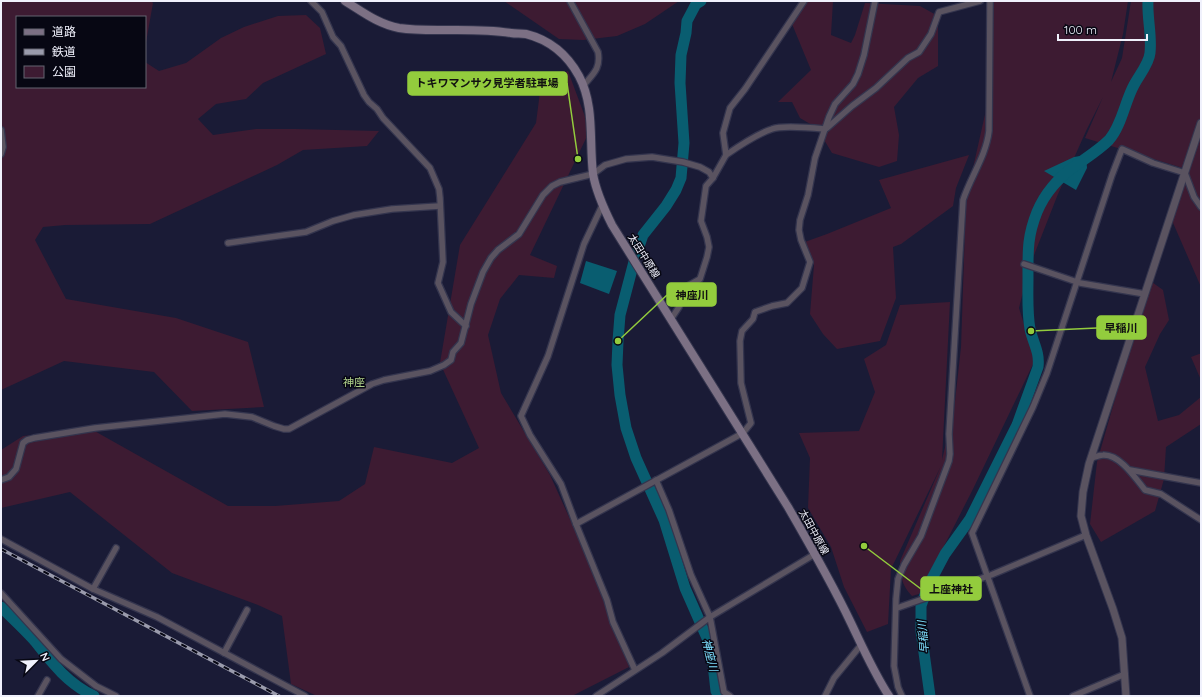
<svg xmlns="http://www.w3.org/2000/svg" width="1202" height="697" font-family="Quicksand,'Noto Sans JP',sans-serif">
<rect width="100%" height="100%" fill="#1a1b36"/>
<g fill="#3d1b32">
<path d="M1 1H151L153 3 145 48V17H17V87H145V62L159 71 186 63 221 38 244 27 278 16 306 15 320 28 326 54 263 83 246 99 216 104 198 119 213 135 256 129H295L379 131 367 146 303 150 277 165 150 224 65 225 43 227 35 240 66 299 176 318 248 342 264 407 192 411 154 372 64 361 1 390Z"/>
<path d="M504 1H679L645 24 617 36 583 40 559 39Z"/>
<path d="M804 1H833L831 35 851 43 855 35 865 3 920 6 938 16V66L918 78 894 107 899 135 897 161 879 167 832 153 817 128 800 118 792 102H778L811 70 792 24Z"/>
<path d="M990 1H1128L1123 34 1111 82 1122 58 1131 1H1201V287L1170 216 1186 169 1085 138 1103 97 1086 131 1058 194 1029 268 1019 308 1035 360 973 489 944 546 929 591 912 596C901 584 901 577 900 561L941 466 891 569 888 624 867 632 844 587 831 547 808 508 810 458 799 433 859 431 875 392 864 359 886 345 900 305 950 302 942 460 954 410 961 347 966 199 986 110Z"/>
<path d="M568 71 590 130 530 255 557 266 554 278 519 275 500 299 488 335 501 393 550 475 608 603 629 667 572 696H317L291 684 282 616 258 605 172 573 70 492 1 508V450L23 436 91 429 228 506H275L339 501 365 484 374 447 452 463 479 448 440 363 460 245 536 123 541 84Z"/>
<path d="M969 155 956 188 953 206 901 244 893 247 896 298 880 341 837 349 823 334 810 314 814 265 802 243 827 234 891 208 879 180Z"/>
<path d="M1149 280 1163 290 1169 320 1160 334 1145 367 1158 421 1179 415 1201 397V424L1166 447 1164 479 1155 511 1101 542 1090 524 1097 462Z"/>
<path d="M1199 354H1201V380L1191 357Z"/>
</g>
<g fill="#095d70">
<path d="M1086 155 1087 168 1076 190 1044 171 1074 157Z"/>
<path d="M586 261 617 271 609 294 580 283Z"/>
</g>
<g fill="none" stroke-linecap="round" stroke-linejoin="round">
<g stroke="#095d70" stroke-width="11">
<path d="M701 1 696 4 687 21 686 33 681 55 680 83 684 143 681 178 676 190 666 206 643 235 635 258 620 315 618 341 617 365 620 395 626 428 636 458 664 520 685 588 711 647 716 691 719 696"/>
<path d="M1 607C12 618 23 628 34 640 52 663 67 683 94 696"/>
<path d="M930 696 921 631V606L928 586 945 554 970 519 1017 425 1038 367C1040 352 1033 343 1030 329 1027 312 1028 295 1028 278 1028 252 1027 237 1037 212 1045 193 1058 178 1075 166 1086 158 1099 150 1109 140 1122 125 1125 101 1134 85 1139 75 1149 64 1150 53 1152 35 1147 18 1148 1"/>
</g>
<g stroke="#34354e" stroke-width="8">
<g id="minor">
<path d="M311 1 322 12 333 37 341 46 364 95 369 102 377 109 383 118 430 168 439 189 440 198 443 262 438 283 451 312 466 326"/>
<path d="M570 1 598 52C601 69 593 74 583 86"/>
<path d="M827 128 852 106 876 88 908 58 919 52 931 34 939 12 980 1"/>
<path d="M1 130 3 147 1 154"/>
<path d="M726 155C739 146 757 134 772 129 782 125 814 128 825 129"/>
<path d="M602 206 584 244 548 356 521 416 530 435 561 484 576 524 607 600 613 622 635 670"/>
<path d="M228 243 306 232 333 221 354 215 392 209 440 206"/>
<path d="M1024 264 1080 283 1145 294"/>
<path d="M671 319 679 307 686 287 700 279 707 257 709 247 707 237 701 221 706 186 713 178 726 155 723 133 730 108 745 89 804 1"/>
<path d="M1091 458C1095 457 1099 455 1103 455 1120 454 1136 479 1145 490L1161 494 1201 520"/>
<path d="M1130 470 1201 483"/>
<path d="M1 480 9 477 16 469 23 443 27 440 34 438 95 428 225 414 252 417 274 426 284 429H289L372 384 384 380 430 371 444 365 451 360 453 352 461 343 471 304 483 272 491 258 498 250 519 234 543 195 552 186 560 182 593 174 605 165 626 159 652 157 683 162 700 167 709 172 713 178"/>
<path d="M656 480 669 510 691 575 710 617 724 692 730 696"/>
<path d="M576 524 743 433 751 423 741 383 740 341 742 331 753 319 755 312 772 306 787 303 802 288 810 262 801 240 799 230 800 220 808 195 815 158 829 117 835 104 853 84 858 74 864 55 875 1"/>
<path d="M1 539 93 589 157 617 305 696"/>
<path d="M93 589 116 548"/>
<path d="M1 593 61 659 96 686 116 696"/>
<path d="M897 608 991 575 1086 535"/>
<path d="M224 653 247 610"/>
<path d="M38 696 47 680"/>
<path d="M596 696 662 653 710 617 815 554"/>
<path d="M825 696 834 678 861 645"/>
<path d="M902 696 898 687 894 666 896 599 898 579 904 565 921 536 949 461 950 454 949 434 963 200C971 176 986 156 989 131L990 1"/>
<path d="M1030 696 972 533 1033 407 1047 373 1112 175 1122 149 1153 163 1185 173 1194 197 1201 207"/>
<path d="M1073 696 1125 674"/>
</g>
</g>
<g stroke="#34354e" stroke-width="9">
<path id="tertiary" d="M1126 696 1122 638 1113 609 1086 535 1081 516 1083 492 1089 464 1201 123"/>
</g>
<g stroke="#34354e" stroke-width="10">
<path id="secondary" d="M345 1C363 12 378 24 399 28 412 30 425 30 438 30 463 30 487 29 511 33 516 34 521 33 526 34 550 40 567 54 579 76 595 106 589 141 593 174 596 192 604 209 612 225L788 507C810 545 832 583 851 623 863 648 874 673 889 696"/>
</g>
<use href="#minor" stroke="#5a5360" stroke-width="5.5"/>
<use href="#tertiary" stroke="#5a5360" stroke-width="7"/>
<use href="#secondary" stroke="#7c7084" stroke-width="8"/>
<g stroke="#9a9bac" stroke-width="3.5">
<path id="rail" d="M1 549 279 696"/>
</g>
<use href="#rail" stroke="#070713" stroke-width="2" stroke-dasharray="6" stroke-linecap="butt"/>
</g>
<g text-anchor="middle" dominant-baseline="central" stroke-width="3" stroke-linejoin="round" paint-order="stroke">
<g font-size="10" fill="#f0f1fc" stroke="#070713">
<text transform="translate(644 256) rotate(58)">太田中原線</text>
<text transform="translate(814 532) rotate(61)">太田中原線</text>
</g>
<g font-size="11" fill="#b0d18b" stroke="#070713">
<text x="354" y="382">神座</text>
</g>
<g font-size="11" font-style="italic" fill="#7ee0fe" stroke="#070713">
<text transform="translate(923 637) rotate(-95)">早稲川</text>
<text transform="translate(710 655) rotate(76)">神座川</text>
</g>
</g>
<path fill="none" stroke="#93cc3d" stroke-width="1.5" d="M578 159L567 83M618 341L667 295M1031 331L1097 328M864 546L921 589"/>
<g fill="#93cc3d" stroke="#070713" stroke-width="1.5">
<circle cx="578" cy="159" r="4"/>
<circle cx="618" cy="341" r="4"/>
<circle cx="1031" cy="331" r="4"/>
<circle cx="864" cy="546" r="4"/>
</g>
<g fill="#93cc3d" stroke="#93cc3d" stroke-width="1.5">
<rect x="408" y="72" width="159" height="23" rx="4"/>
<rect x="667" y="283" width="49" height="23" rx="4"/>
<rect x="1097" y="316" width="49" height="23" rx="4"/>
<rect x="921" y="577" width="60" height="23" rx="4"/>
</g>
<g font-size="11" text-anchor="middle" font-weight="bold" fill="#111">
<text x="487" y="87">トキワマンサク見学者駐車場</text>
<text x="692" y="299">神座川</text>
<text x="1121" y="332">早稲川</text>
<text x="951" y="593">上座神社</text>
</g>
<rect width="1202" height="697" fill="none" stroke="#f0f1fc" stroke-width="4"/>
<rect x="16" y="16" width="130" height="72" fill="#070713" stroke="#646570"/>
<rect x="24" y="29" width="20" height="6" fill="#7c7084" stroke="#646570"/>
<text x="52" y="36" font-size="12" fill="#f0f1fc">道路</text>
<rect x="24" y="49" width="20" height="6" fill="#9a9bac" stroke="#646570"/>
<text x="52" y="56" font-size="12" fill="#f0f1fc">鉄道</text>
<rect x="24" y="66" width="20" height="12" fill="#3d1b32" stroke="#646570"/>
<text x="52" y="76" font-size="12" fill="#f0f1fc">公園</text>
<g transform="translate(36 661) rotate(66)" stroke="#070713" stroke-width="3" paint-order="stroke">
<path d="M0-3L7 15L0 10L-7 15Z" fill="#f0f1fc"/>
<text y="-6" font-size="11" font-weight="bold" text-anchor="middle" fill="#f0f1fc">N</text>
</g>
<path d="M1058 34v6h89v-6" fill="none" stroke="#f0f1fc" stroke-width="2"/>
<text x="1064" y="34" font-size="12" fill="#f0f1fc" stroke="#070713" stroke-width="3" paint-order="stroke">100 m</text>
</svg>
